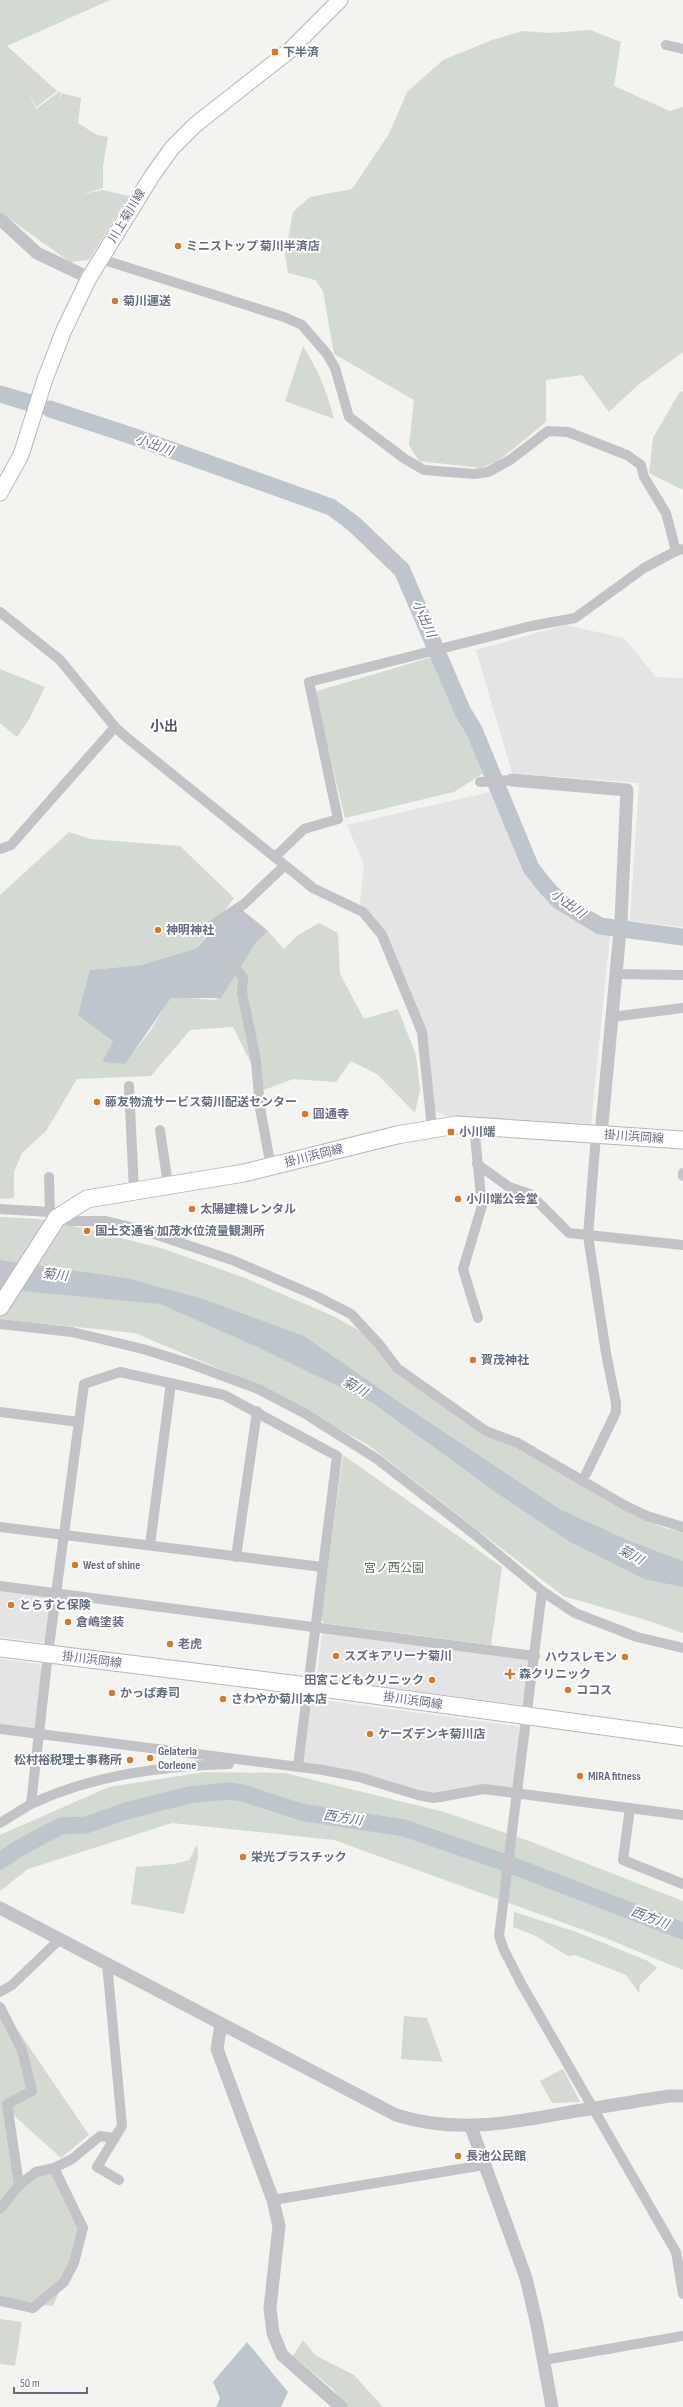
<svg xmlns="http://www.w3.org/2000/svg" width="683" height="2407" font-family="'Sofia Sans Condensed','Noto Sans JP',sans-serif">
<rect width="100%" height="100%" fill="#f3f3ef"/>
<g fill="#e3e4e3">
<path d="M565 625 624 638 656 677 683 678V927L630 921 639 783 512 773 476 650Z"/>
<path d="M494 791 531 877 544 896 590 930 610 935 591 1124 453 1119 433 1110 427 1044 377 922 360 905 364 865 347 825Z"/>
<path d="M0 1589 48 1596 51 1600 46 1639 42 1642 0 1637Z"/>
<path d="M327 1631 527 1657 531 1663 526 1701 521 1705 320 1678 317 1674 322 1635Z"/>
<path d="M0 1659 39 1664 42 1668 35 1727 31 1730 0 1725Z"/>
<path d="M314 1699 518 1726 522 1730 514 1786 510 1789 432 1793 305 1764 302 1760 309 1703Z"/>
</g>
<g fill="#d3dad1">
<path d="M0 0H110L7 46 57 91 36 107 26 87 36 109 60 91V103L61 93 81 98 78 123 97 135 108 137 103 166V188L82 194 103 190 129 196 89 260 70 262 0 212Z"/>
<path d="M590 30 621 42 614 86 670 111 683 107V352L638 385 609 412 582 375 546 380V422L498 461 481 468 419 461 409 445 414 400 334 354 323 291 315 280 288 273 285 255 293 212 310 197 352 189 389 134 407 92 443 60 492 40 523 31 550 33Z"/>
<path d="M303 346C318 369 327 392 334 419L285 401Z"/>
<path d="M683 391V490L649 473 653 438 679 393Z"/>
<path d="M432 657 485 772 454 792 345 818 314 692Z"/>
<path d="M0 669 45 687 28 721 17 737 0 723Z"/>
<path d="M69 832 90 839 180 846 234 898 197 948 141 965 90 970 113 1041 102 1062 125 1063 151 1030 171 997 216 1000 255 944 268 931 284 949 298 935 319 923 338 933 340 974 364 1019 398 1009 416 1055 420 1089 415 1113 377 1074 351 1061 336 1082 293 1079 264 1090 233 1027 190 1030 151 1076 77 1079 46 1131 22 1153 14 1172V1198L0 1199V895Z"/>
<path d="M0 1217 39 1219 83 1228 164 1249 245 1278 333 1316 360 1331 370 1339 401 1377 619 1508 665 1528 683 1532V1633L646 1620 563 1596 367 1444 253 1383 135 1333 0 1319Z"/>
<path d="M343 1455 502 1567 491 1645 324 1623 321 1619Z"/>
<path d="M205 1772 285 1773 444 1812 529 1841 683 1901V1970L603 1937 334 1840 172 1823 28 1869 0 1891V1835L109 1787Z"/>
<path d="M197 1844 198 1858 184 1914 131 1904 136 1867 174 1864 189 1860Z"/>
<path d="M514 1912 574 1931 648 1961 657 1968 640 1985 639 1993 626 1975 575 1955 568 1956 534 1935 513 1927Z"/>
<path d="M0 2004 89 2135 61 2158 9 2111 19 2185 54 2168 81 2223 79 2244 53 2306 0 2301Z"/>
<path d="M404 2016 427 2018 443 2062 401 2059Z"/>
<path d="M563 2069 580 2102 552 2103 540 2081Z"/>
<path d="M0 2319 22 2322 15 2366 0 2364Z"/>
<path d="M303 2340 315 2355 354 2375 383 2407H346L333 2389 293 2356Z"/>
</g>
<g fill="#bec5cc">
<path d="M235 904 268 931 255 944 221 998H171L125 1064 102 1062 113 1041 78 1015 90 970 141 965 197 948Z"/>
<path d="M0 1260 126 1278 200 1298 304 1336 406 1407 561 1510 632 1542 683 1561V1587L644 1579 570 1542 497 1493 373 1403 253 1345 160 1304 0 1289Z"/>
<path d="M247 2342 288 2392 281 2407H216L220 2398 213 2382Z"/>
</g>
<g fill="none" stroke-linecap="round" stroke-linejoin="round">
<g stroke="#bec5cc" stroke-width="17">
<path d="M0 394 30 403"/>
<path d="M50 409 129 435 331 507 354 524 402 570 463 712 474 730 531 868 546 887 559 901 600 926 683 937"/>
<path d="M0 1861 19 1848 61 1826 86 1825 126 1811 189 1795 228 1791 243 1793 301 1812 404 1828 503 1862 683 1931"/>
</g>
<g stroke="#b3b6bb" stroke-width="17">
<path id="secondary" d="M0 493 21 455 45 379 64 330 89 278 152 176 172 148 195 125 289 51 340 0"/>
</g>
<g stroke="#b4b6ba" stroke-width="19">
<g id="primary">
<path d="M0 1307 57 1218 87 1199 244 1173 397 1135 456 1125 683 1140"/>
<path d="M0 1648 307 1686 683 1737"/>
</g>
</g>
<g stroke="#c1c3c7" stroke-width="10">
<path d="M666 45 683 49"/>
<path d="M101 259 284 317 302 325 327 354 335 368 349 417 405 459 424 470 474 474 488 472 510 460 548 431 568 432 627 455 641 465 644 477 666 513 676 551 683 549"/>
<path d="M0 612 60 660 115 727 126 737 313 888 363 912 382 935 422 1032 432 1128"/>
<path d="M480 782 512 780"/>
<path d="M0 849 11 845 115 727"/>
<path d="M275 857 304 829 338 819 309 682 531 626 575 618 644 568 676 551"/>
<path d="M616 974 683 975"/>
<path d="M611 1017 683 1008"/>
<path d="M129 1086 134 1191"/>
<path d="M474 1126 482 1206 463 1269 478 1318"/>
<path d="M160 1130 168 1185"/>
<path d="M477 1164 509 1187 530 1194 569 1233 683 1245"/>
<path d="M271 1167 260 1108 256 1061 242 992 243 978 207 929 244 904 284 866"/>
<path d="M683 1176V1173"/>
<path d="M49 1177 50 1212"/>
<path d="M0 1209 50 1212 57 1218 69 1221H106L139 1229 232 1260 316 1296 351 1314 379 1344 397 1368 486 1431 518 1443 624 1505 647 1516 683 1527"/>
<path d="M0 1324 72 1332 143 1349 191 1364 258 1389 304 1413 377 1459 474 1534 542 1591 575 1613 637 1637 683 1648"/>
<path d="M0 1412 79 1422"/>
<path d="M586 1474 616 1412V1403L606 1353 588 1236 596 1135"/>
<path d="M0 1527 322 1567"/>
<path d="M150 1545 171 1383"/>
<path d="M236 1557 257 1411"/>
<path d="M0 1586 535 1656"/>
<path d="M542 1591 499 1936 504 1950 522 1985 676 2252 683 2294"/>
<path d="M0 1729 323 1770 359 1777 418 1795 434 1798 484 1789 683 1815"/>
<path d="M31 1804C93 1775 161 1766 229 1764"/>
<path d="M630 1808 623 1860 683 1884"/>
<path d="M0 1823 31 1804 48 1654 84 1384 120 1372 224 1395 337 1456 298 1766"/>
<path d="M107 1963 122 2126 97 2167 119 2180"/>
<path d="M0 1992 12 1985 60 1939"/>
<path d="M0 2007 22 2050 32 2091 7 2104 19 2185 0 2209"/>
<path d="M19 2185 36 2172 54 2168 72 2159 100 2136 114 2138"/>
<path d="M273 2200 484 2165"/>
<path d="M0 2301 33 2308 64 2282 74 2263 83 2228 54 2168"/>
<path d="M544 2360 683 2336"/>
</g>
<g stroke="#c1c3c7" stroke-width="13">
<path d="M0 219 37 253 89 278"/>
<path d="M512 780 627 790 621 920 601 1135"/>
<path d="M0 1908 396 2115C455 2134 511 2123 570 2112 603 2107 636 2101 669 2096H683"/>
<path d="M221 2025 217 2049 273 2200 279 2226 270 2308 273 2333 282 2355 341 2407"/>
<path d="M471 2127 526 2278 537 2325 552 2407"/>
</g>
<use href="#secondary" stroke="#fff" stroke-width="15"/>
<use href="#primary" stroke="#fff" stroke-width="17"/>
</g>
<g fill="#d7792c" stroke="#fff" stroke-width="1.5">
<rect x="271" y="48" width="8" height="8" rx="2"/>
<circle cx="178" cy="246" r="4"/>
<circle cx="115" cy="301" r="4"/>
<circle cx="158" cy="930" r="4"/>
<circle cx="97" cy="1102" r="4"/>
<circle cx="305" cy="1114" r="4"/>
<rect x="447" y="1128" width="8" height="8" rx="2"/>
<circle cx="458" cy="1199" r="4"/>
<circle cx="192" cy="1209" r="4"/>
<circle cx="87" cy="1231" r="4"/>
<circle cx="473" cy="1360" r="4"/>
<circle cx="75" cy="1565" r="4"/>
<circle cx="11" cy="1605" r="4"/>
<circle cx="68" cy="1622" r="4"/>
<circle cx="170" cy="1644" r="4"/>
<circle cx="336" cy="1656" r="4"/>
<circle cx="625" cy="1657" r="4"/>
<path d="M508 1668h4v4h4v4h-4v4h-4v-4h-4v-4h4z"/>
<circle cx="432" cy="1680" r="4"/>
<circle cx="568" cy="1690" r="4"/>
<circle cx="112" cy="1693" r="4"/>
<circle cx="223" cy="1699" r="4"/>
<circle cx="370" cy="1734" r="4"/>
<circle cx="150" cy="1758" r="4"/>
<circle cx="130" cy="1760" r="4"/>
<circle cx="580" cy="1776" r="4"/>
<circle cx="243" cy="1857" r="4"/>
<circle cx="458" cy="2156" r="4"/>
</g>
<g text-anchor="middle" dominant-baseline="central" stroke-width="4" stroke-linejoin="round" paint-order="stroke">
<g font-size="12" font-weight="bold" fill="#646d7f" stroke="#fff" text-anchor="start">
<text x="283" y="52">下半済</text>
<text x="186" y="246">ミニストップ 菊川半済店</text>
<text x="123" y="301">菊川運送</text>
<text x="166" y="930">神明神社</text>
<text x="105" y="1102">藤友物流サービス菊川配送センター</text>
<text x="313" y="1114">圓通寺</text>
<text x="459" y="1132">小川端</text>
<text x="466" y="1199">小川端公会堂</text>
<text x="200" y="1209">太陽建機レンタル</text>
<text x="95" y="1231">国土交通省 加茂水位流量観測所</text>
<text x="481" y="1360">賀茂神社</text>
<text x="83" y="1565">West of shine</text>
<text x="19" y="1605">とらすと保険</text>
<text x="76" y="1622">倉嶋塗装</text>
<text x="178" y="1644">老虎</text>
<text x="344" y="1656">スズキアリーナ菊川</text>
<text x="617" y="1657" text-anchor="end">ハウスレモン</text>
<text x="519" y="1674">森クリニック</text>
<text x="424" y="1680" text-anchor="end">田宮こどもクリニック</text>
<text x="576" y="1690">ココス</text>
<text x="120" y="1693">かっぱ寿司</text>
<text x="231" y="1699">さわやか菊川本店</text>
<text x="378" y="1734">ケーズデンキ菊川店</text>
<text x="158" y="1751">Gelateria<tspan x="158" dy="14">Corleone</tspan></text>
<text x="122" y="1760" text-anchor="end">松村裕税理士事務所</text>
<text x="588" y="1776">MIRA fitness</text>
<text x="251" y="1857">栄光プラスチック</text>
<text x="466" y="2156">長池公民館</text>
</g>
<g font-size="12" fill="#646d7f" stroke="#fff">
<text transform="translate(127 216) rotate(-59)">川上菊川線</text>
<text transform="translate(634 1137) rotate(4)">掛川浜岡線</text>
<text transform="translate(314 1156) rotate(-14)">掛川浜岡線</text>
<text transform="translate(92 1660) rotate(7)">掛川浜岡線</text>
<text transform="translate(413 1701) rotate(8)">掛川浜岡線</text>
</g>
<g font-size="12" fill="#637663" stroke="#fff">
<text x="394" y="1568">宮ノ西公園</text>
</g>
<g font-size="13" font-style="italic" fill="#647483" stroke="#fff">
<text transform="translate(154 445) rotate(19)">小出川</text>
<text transform="translate(424 619) rotate(66)">小出川</text>
<text transform="translate(568 904) rotate(36)">小出川</text>
<text transform="translate(55 1275) rotate(6)">菊川</text>
<text transform="translate(355 1387) rotate(30)">菊川</text>
<text transform="translate(631 1555) rotate(29)">菊川</text>
<text transform="translate(343 1818) rotate(9)">西方川</text>
<text transform="translate(650 1918) rotate(21)">西方川</text>
</g>
<g font-size="14" font-weight="bold" fill="#525864" stroke="#fff">
<text x="164" y="726">小出</text>
</g>
</g>
<path d="M14 2387v6h73v-6" fill="none" stroke="#646d7f" stroke-width="2"/>
<text x="20" y="2387" font-size="12" fill="#646d7f" stroke="#ffffff" stroke-width="3" paint-order="stroke">50 m</text>
</svg>
